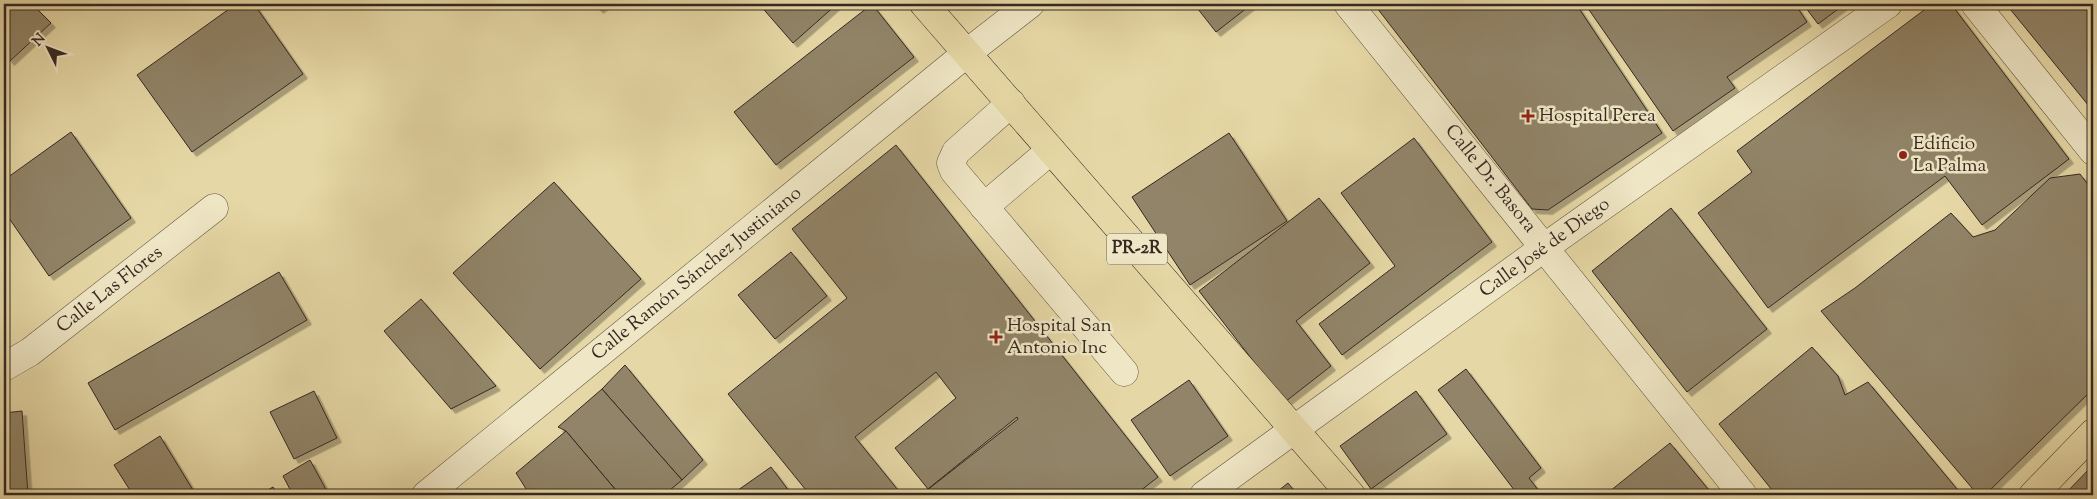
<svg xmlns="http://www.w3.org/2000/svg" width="2097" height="499" font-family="'Sorts Mill Goudy',serif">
<defs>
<filter id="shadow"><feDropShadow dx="4.5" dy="4.5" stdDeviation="0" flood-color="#0004"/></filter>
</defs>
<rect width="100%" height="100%" fill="#e6d8a6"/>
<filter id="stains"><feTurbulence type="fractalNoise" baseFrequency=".004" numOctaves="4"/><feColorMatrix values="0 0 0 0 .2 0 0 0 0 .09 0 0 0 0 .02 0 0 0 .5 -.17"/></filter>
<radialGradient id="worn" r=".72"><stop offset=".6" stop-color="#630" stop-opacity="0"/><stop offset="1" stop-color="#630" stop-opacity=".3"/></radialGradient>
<g fill="#918467" stroke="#342822" filter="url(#shadow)">
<path d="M4 4H32L51 23 10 61 4 54Z"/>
<path d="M236 4H254L303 74 192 152 137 75Z"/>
<path d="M594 4H605L599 9Z"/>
<path d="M759 4H837L793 43Z"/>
<path d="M872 4 914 57 776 165 734 112Z"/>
<path d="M1194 4H1252L1216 32Z"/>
<path d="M1374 4H1576L1662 133 1548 210 1532 209Z"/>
<path d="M1585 4H1795L1807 22 1727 77 1735 88 1673 131Z"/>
<path d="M1803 4H1845L1818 24Z"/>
<path d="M1932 4H1951L2069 159 1982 225 1945 176 1768 308 1698 213 1752 172 1737 151Z"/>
<path d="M2006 4H2093V111Z"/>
<path d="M71 132 131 218 49 276 4 211V180Z"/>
<path d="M1229 133 1287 221 1190 285 1132 197Z"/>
<path d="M1414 138 1492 242 1342 355 1319 324 1395 266 1341 193Z"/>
<path d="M896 145 1158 477 1135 495H923L922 494 1018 419 1017 417 928 489 895 448 956 398 936 372 855 437 902 495H810L728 394 847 298 792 229Z"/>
<path d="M2080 174 2093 191V389L1985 495H1978L1821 311 1855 288 1951 213 1973 237 1995 230 2050 178Z"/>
<path d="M554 182 641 279 540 369 453 273Z"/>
<path d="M1319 198 1370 263 1296 321 1331 366 1285 402 1199 291Z"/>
<path d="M1671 208 1767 329 1687 392 1592 271Z"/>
<path d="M791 252 827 296 775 339 738 295Z"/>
<path d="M279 272 307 320 115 430 88 383Z"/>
<path d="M421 299 496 386 451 409 384 331Z"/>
<path d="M1812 347 1838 376 1845 395 1868 382 1962 495H1776L1719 424Z"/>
<path d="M625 365 703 460 682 480 602 389Z"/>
<path d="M1466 369 1541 468 1529 478 1542 495H1518L1438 390Z"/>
<path d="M1189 380 1228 436 1170 476 1131 420Z"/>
<path d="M602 389 682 480 664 495H620L566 431 558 427Z"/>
<path d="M314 391 337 438 294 459 270 412Z"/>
<path d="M1416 391 1447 434 1371 489 1340 446Z"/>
<path d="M22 411 28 495H4V413Z"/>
<path d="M566 431 620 495H531L528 492 516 473Z"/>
<path d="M160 436 196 495H133L114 465Z"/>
<path d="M1670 443 1713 495H1605Z"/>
<path d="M310 460 329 495H293L283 476Z"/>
<path d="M2093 465V495H2064Z"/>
<path d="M771 467 792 495H731Z"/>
<path d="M1288 483 1298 495H1273Z"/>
<path d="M273 487 279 495H259Z"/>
</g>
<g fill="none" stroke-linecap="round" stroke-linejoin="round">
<g stroke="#605443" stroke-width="29">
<g id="minor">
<path d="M1348 4 1743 495"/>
<path d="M1975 4 2093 151"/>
<path d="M1011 103 956 152 951 163 954 171 1124 372"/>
<path d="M984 207 1051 150"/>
<path d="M4 367 30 352 214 208"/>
<path d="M426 495 967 53 1030 4"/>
<path d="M1204 495 1545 247 1888 4"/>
</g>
</g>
<g stroke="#342822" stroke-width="29">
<g id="major">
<path d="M924 4 1351 495"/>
<path d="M2033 495 2093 433"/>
</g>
</g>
<use href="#minor" stroke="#efe6c5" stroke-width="28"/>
<use href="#major" stroke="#e6d8a6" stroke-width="28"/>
</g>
<g fill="#8f2418" stroke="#efe6c5" stroke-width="2">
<path d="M1525.5 108.5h5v5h5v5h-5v5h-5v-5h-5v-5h5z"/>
<circle cx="1903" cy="155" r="5"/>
<path d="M993.5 329.5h5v5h5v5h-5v5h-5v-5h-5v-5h5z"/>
</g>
<g text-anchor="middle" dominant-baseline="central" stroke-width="5" stroke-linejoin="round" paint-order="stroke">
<rect fill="#efe6c5" stroke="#6c6153" stroke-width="1" x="1107" y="233.5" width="60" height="31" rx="4"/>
<g font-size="18" font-weight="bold" fill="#342822">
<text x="1137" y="249">PR-2R</text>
</g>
<g font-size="19" fill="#342822" stroke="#efe6c5" text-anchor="start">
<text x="1539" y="116">Hospital Perea</text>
<text x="1913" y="144">Edificio<tspan x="1913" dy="22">La Palma</tspan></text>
<text x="1007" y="326">Hospital San<tspan x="1007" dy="22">Antonio Inc</tspan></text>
</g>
<g font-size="19" fill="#342822" stroke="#efe6c5">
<text transform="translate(1490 179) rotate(51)">Calle Dr. Basora</text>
<text transform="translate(1545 248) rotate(-36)">Calle José de Diego</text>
<text transform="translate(697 274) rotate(-39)">Calle Ramón Sánchez Justiniano</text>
<text transform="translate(110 290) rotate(-38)">Calle Las Flores</text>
</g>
</g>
<rect width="2097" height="499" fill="none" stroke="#e6d8a6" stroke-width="20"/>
<rect x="5" y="5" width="2087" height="489" fill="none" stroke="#342822" stroke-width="2.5"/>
<rect x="10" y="10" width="2077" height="479" fill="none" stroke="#342822"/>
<g transform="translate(48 48) rotate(312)" stroke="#efe6c5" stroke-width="4" paint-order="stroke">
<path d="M0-4L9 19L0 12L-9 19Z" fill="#342822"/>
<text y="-8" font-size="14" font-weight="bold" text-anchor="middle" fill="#342822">N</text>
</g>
<rect width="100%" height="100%" filter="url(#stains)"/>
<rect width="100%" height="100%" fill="url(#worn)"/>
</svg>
